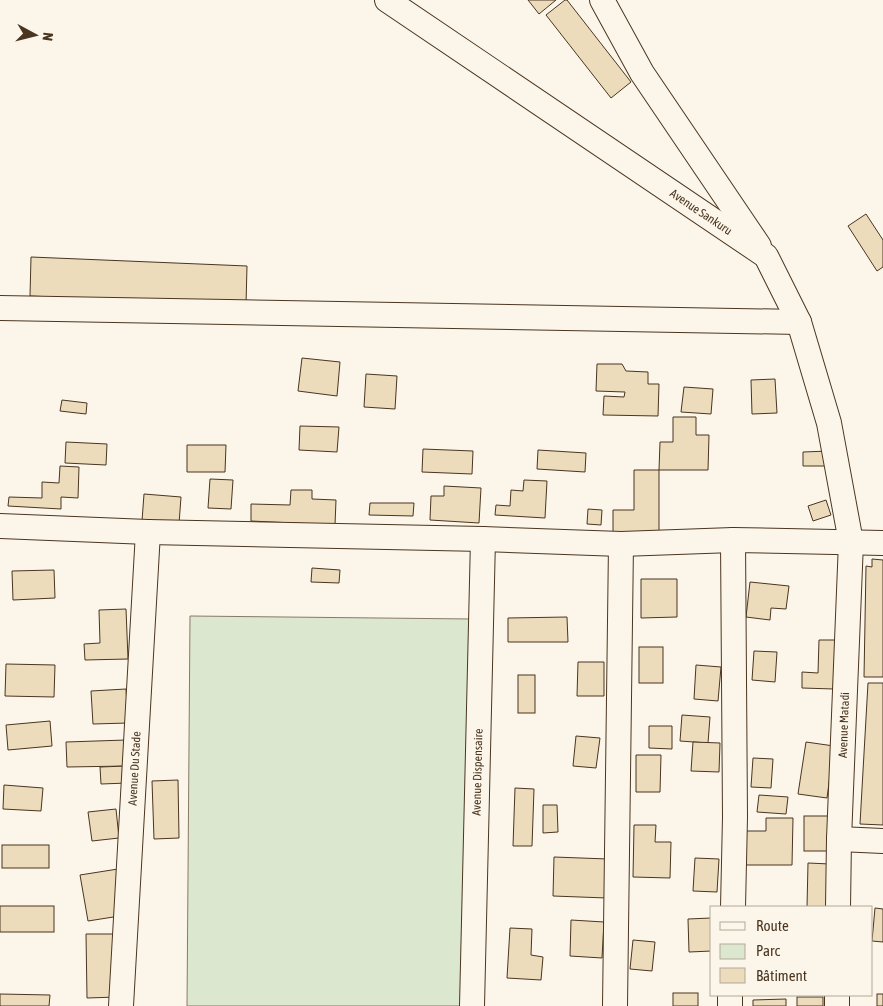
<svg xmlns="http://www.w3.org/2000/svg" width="883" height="1006" font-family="'Asap Condensed',sans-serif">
<rect width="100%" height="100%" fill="#fbf6e9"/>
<path fill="#dce7d0" stroke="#887966" d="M190 616 472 619 468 1006H187Z"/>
<g fill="#ecdcbc" stroke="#4a3520">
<path d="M528 0H556L539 14Z"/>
<path d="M565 0H567L631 82 611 98 546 15Z"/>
<path d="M866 214 883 240V267L877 271 848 226Z"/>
<path d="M31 257 247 266 246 305 30 296Z"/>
<path d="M302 358 340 362 337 396 298 391Z"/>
<path d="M597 364H622L626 371 648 372V384H659L658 416 603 415 604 396 624 397 625 392 596 391Z"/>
<path d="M366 374 397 376 395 409 364 407Z"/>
<path d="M775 379 777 413 752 414 751 380Z"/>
<path d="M684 387 713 389 711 414 681 412Z"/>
<path d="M62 400 87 403 86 414 60 411Z"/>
<path d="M673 417H696V435H709L708 470H659L660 442H673Z"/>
<path d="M300 426 339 427 337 452 299 450Z"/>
<path d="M66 442 107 444 106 465 65 463Z"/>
<path d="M187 445H226L225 472H187Z"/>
<path d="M423 449 473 451 472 474 422 472Z"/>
<path d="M538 450 586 453 585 472 537 469Z"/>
<path d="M829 451V466H803V452Z"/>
<path d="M60 466 79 467 78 498 61 497V509L8 506 9 497 42 498V482L59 483Z"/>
<path d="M634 470H659V534L613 535V510H634Z"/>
<path d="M210 479 233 480 231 509 208 508Z"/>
<path d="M524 480 547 481 545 518 495 515 496 505 510 506 511 490 523 491Z"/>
<path d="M444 486 481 488 479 523 430 520 431 496H444Z"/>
<path d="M291 490H312V499L336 500 335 525 251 521V504L290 505Z"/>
<path d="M144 494 181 497 179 524 142 521Z"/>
<path d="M826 500 831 515 813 521 808 506Z"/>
<path d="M370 503H414L413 516 369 515Z"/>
<path d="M588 509 602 510 601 525 587 524Z"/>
<path d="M872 559 883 560V677H864L866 566 872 567Z"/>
<path d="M312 568 340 570 339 583 311 582Z"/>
<path d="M54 570 55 598 13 600 12 571Z"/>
<path d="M641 579H677V617L641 618Z"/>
<path d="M750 582 789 586 786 609 771 608 770 620 746 617Z"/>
<path d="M126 609 128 659 85 660 84 644 100 643 99 610Z"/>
<path d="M567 617 568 642H508V618Z"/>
<path d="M819 640H835L834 689 802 688V672L818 673Z"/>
<rect x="639" y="647" width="24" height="36"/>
<path d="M754 651 777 652 775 682 752 680Z"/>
<path d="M578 662H604V696H577Z"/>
<path d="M6 664 55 665 54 697 5 696Z"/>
<path d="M696 665 721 667 718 701 694 699Z"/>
<rect x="518" y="675" width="17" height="38"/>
<path d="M868 683H883V825L860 824Z"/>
<path d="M126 689 128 723 93 724 91 691Z"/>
<path d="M682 715 710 717 708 743 680 741Z"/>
<path d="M50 721 52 746 8 750 6 725Z"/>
<path d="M649 726H672V749L649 748Z"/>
<path d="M576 736 600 738 596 768 573 766Z"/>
<path d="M126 740 127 766 67 767 66 742Z"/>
<path d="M693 742 720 743 719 772 691 771Z"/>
<path d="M806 742 834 746 827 798 798 794Z"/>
<path d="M636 755H661L660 792H636Z"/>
<path d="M753 758 773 759 771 788 751 787Z"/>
<path d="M127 766 128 783 101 784 100 767Z"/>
<path d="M178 780 179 838 154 839 152 781Z"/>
<path d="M4 785 43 788 41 811 3 809Z"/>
<path d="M515 788 534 789 532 846H513Z"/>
<path d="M759 795 788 797 786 814 757 812Z"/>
<path d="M543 805H557L558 832 543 833Z"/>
<path d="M116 809 119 838 92 841 88 812Z"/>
<rect x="804" y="816" width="27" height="35"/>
<path d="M766 818H793L792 865H739V831H766Z"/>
<path d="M634 825H656L655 842H671L670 878 633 877Z"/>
<rect x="2" y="845" width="47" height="23"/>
<path d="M554 857 608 859 607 898 553 896Z"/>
<path d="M695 858 719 859 717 892 693 891Z"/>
<path d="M808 863 830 864 829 907H807Z"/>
<path d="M118 869 126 915 88 921 80 875Z"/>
<rect x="0" y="906" width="54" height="26"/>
<path d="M875 908 883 909V942L872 941Z"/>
<path d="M711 918 712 951 689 952 688 919Z"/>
<path d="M571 920 604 922 602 958 570 956Z"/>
<path d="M510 928 532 929 531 955 543 957 541 980 507 978Z"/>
<path d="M86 934H116L117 997 87 998Z"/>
<path d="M633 940 655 942 652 971 630 969Z"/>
<rect x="673" y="993" width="25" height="13"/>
<path d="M0 994 50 995 49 1006H0Z"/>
<rect x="877" y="994" width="6" height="12"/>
<rect x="797" y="997" width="26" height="9"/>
<path d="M786 999V1006H753V1000Z"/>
</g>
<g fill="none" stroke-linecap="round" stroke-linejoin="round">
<g stroke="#4a3520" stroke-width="26">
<g id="minor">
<path id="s1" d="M387 0 766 256 799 322 829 423 851 542 839 839 838 907"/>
<path d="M602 0 642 73 759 246"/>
<path d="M0 308 799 322"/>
<path d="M0 526 148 532 483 539 621 544 733 540 883 543"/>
<path d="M839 839 883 841"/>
<path d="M733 907 735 817 733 540"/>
<path id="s2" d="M121 1006 148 532"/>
<path id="s3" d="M472 1006 483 539"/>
<path d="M615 1006 621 544"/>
<path d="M730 1006V995"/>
<path d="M837 1006V995"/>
</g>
</g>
<use href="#minor" stroke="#fbf6e9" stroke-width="24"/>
</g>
<g text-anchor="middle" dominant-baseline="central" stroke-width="4" stroke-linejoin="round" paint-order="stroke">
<g font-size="12" fill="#4a3520" stroke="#fbf6e9">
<text stroke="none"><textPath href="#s1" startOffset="379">Avenue Sankuru</textPath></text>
<text transform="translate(844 725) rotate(-88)">Avenue Matadi</text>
<text stroke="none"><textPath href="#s2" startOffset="238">Avenue Du Stade</textPath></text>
<text stroke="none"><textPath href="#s3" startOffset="234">Avenue Dispensaire</textPath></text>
</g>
</g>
<rect x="710" y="906" width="162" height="90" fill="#fbf6e9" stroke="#b4a999"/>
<rect x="720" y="922" width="25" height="8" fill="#fbf6e9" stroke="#b4a999"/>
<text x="756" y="931" font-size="15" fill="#4a3520">Route</text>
<rect x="720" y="944" width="25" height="15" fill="#dce7d0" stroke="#b4a999"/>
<text x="756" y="956" font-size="15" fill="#4a3520">Parc</text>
<rect x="720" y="968" width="25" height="15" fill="#ecdcbc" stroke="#b4a999"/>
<text x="756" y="981" font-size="15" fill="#4a3520">Bâtiment</text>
<g transform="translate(35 35) rotate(97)" stroke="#fbf6e9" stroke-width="4" paint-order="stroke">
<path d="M0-4L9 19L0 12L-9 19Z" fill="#4a3520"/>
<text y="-8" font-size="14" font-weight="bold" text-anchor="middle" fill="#4a3520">N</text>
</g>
</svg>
